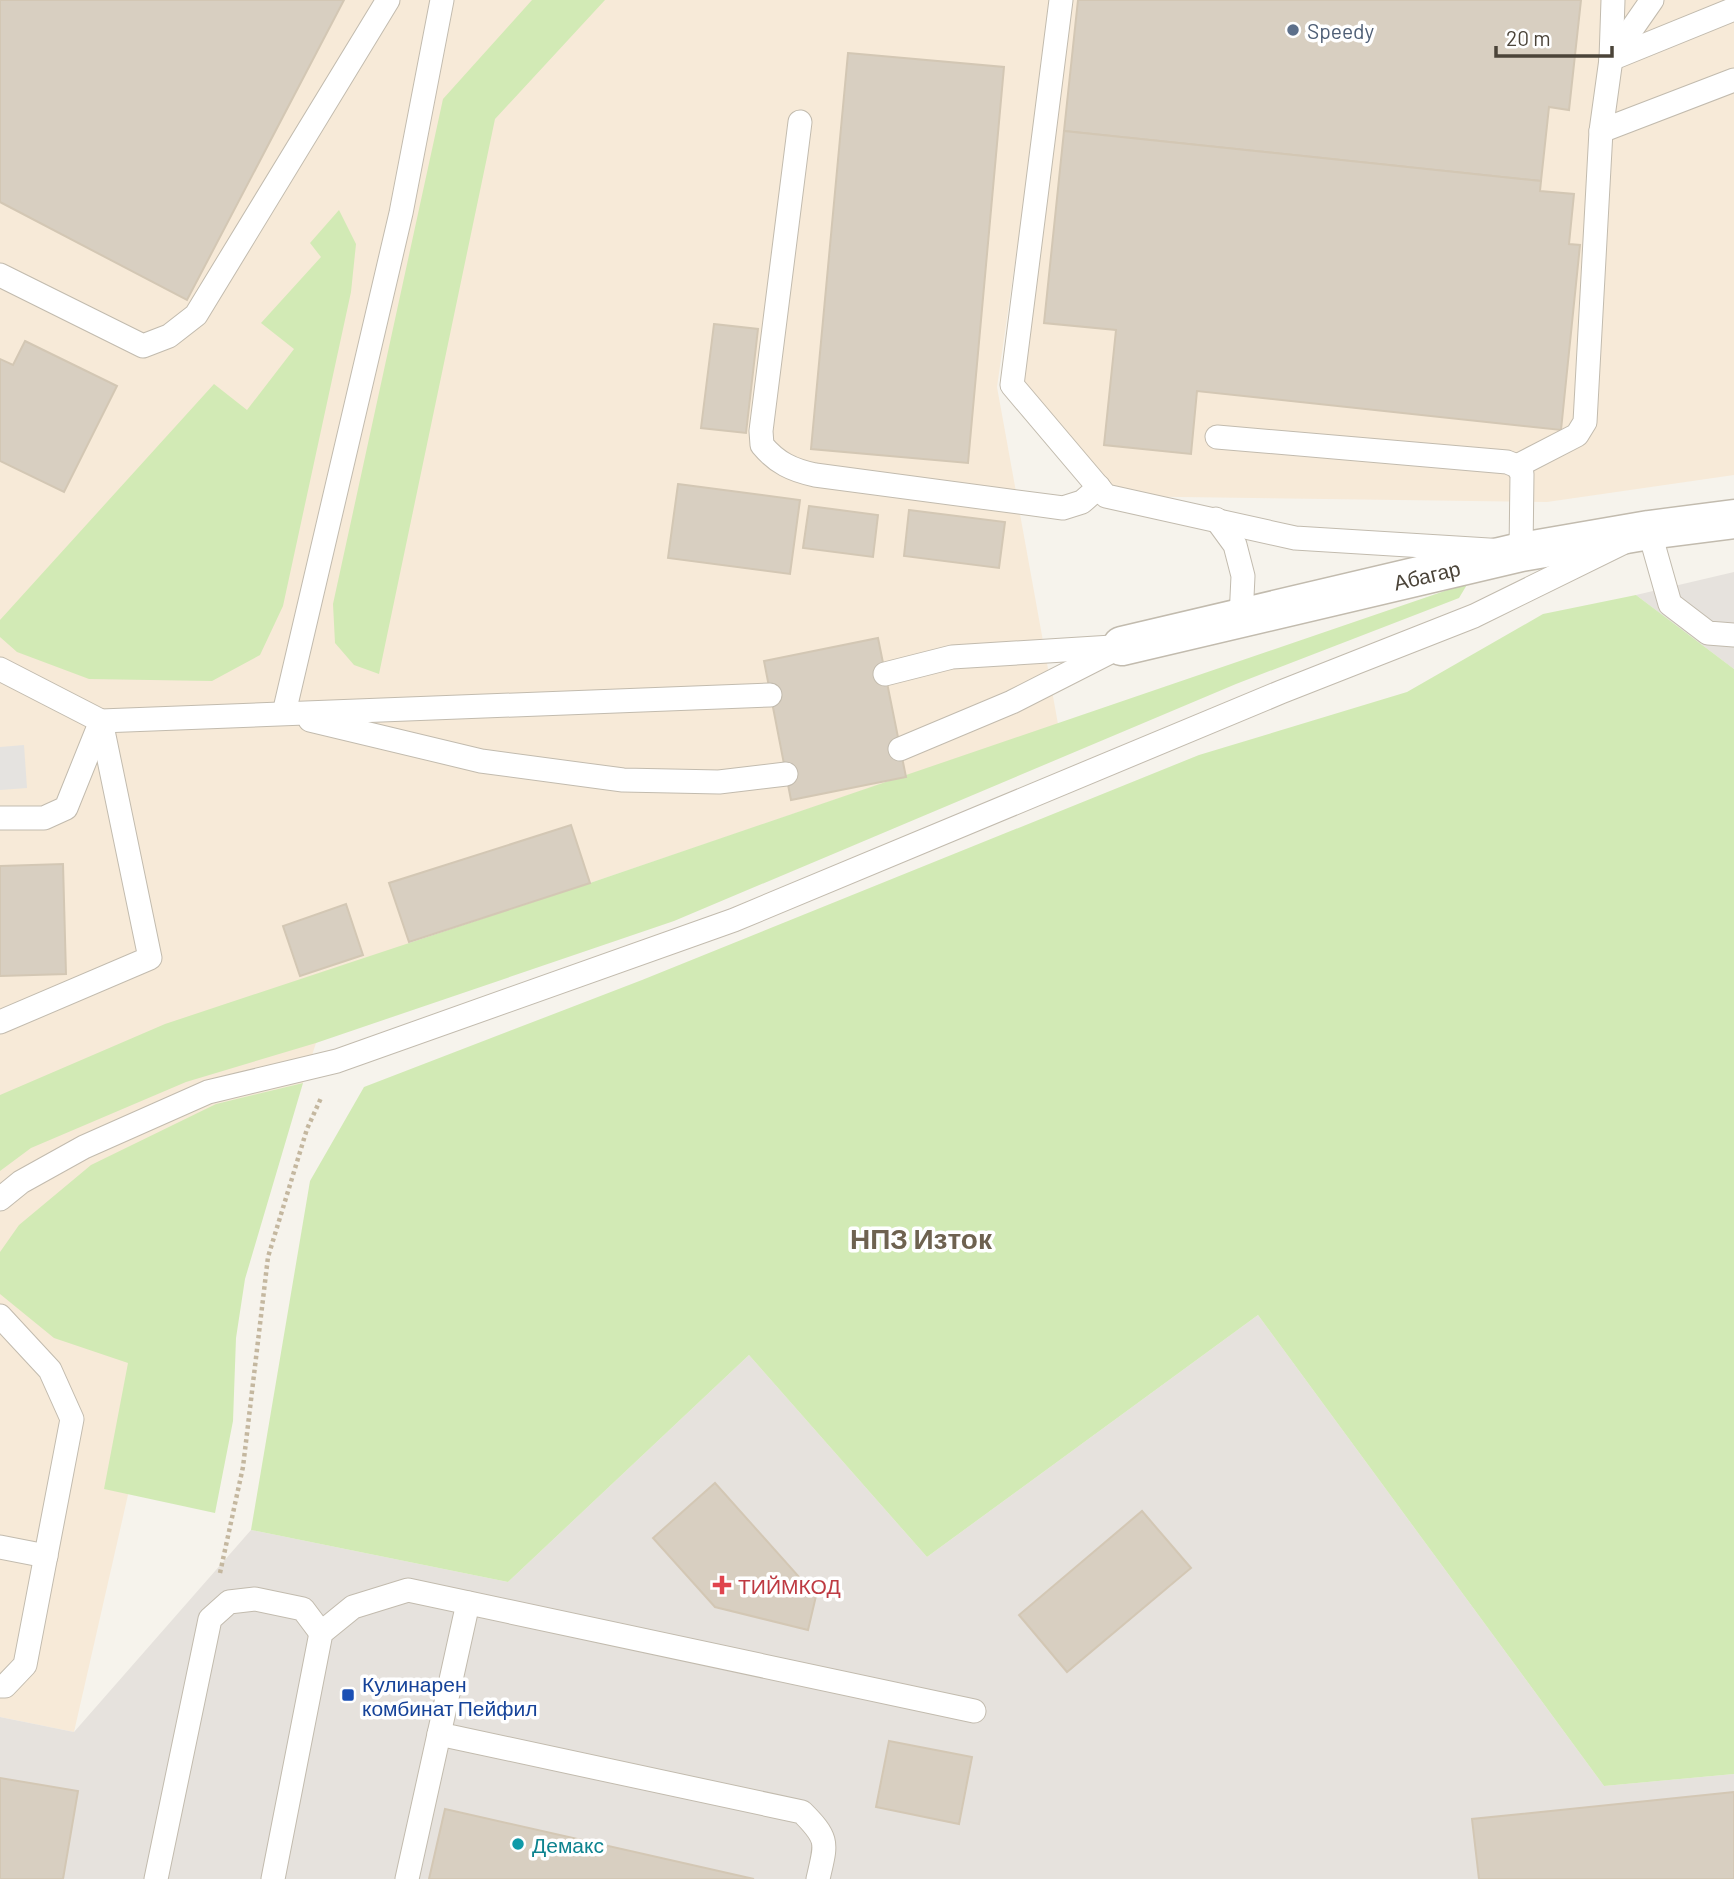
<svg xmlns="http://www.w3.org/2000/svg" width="1734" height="1879" font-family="Barlow,sans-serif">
<rect width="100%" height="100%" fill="#f6f3ec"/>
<g fill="#f7ead8">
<path d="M0 0H1053L997 387 1058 724 590 883 409 942 316 1043 303 1083 217 1104 74 1732 0 1717Z"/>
<path d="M1058 0H1734V475L1547 502 1106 496 1012 385Z"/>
</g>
<g fill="#e6e2dd">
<path d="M1734 572V669L1636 595Z"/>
<path d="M1258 1315 1604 1786 1734 1774V1879H0V1717L74 1732 251 1530 508 1582 749 1355 927 1557Z"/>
</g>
<g fill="#d2eab5">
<path d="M532 0H605L495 119 379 674 354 665 335 643 333 604 443 99Z"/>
<path d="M339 210 356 244 351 292 283 606 260 655 212 681 89 679 17 652 0 637V620L214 384 247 410 294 349 261 323 321 257 310 243Z"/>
<path d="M1468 583 1459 598 1236 684 674 921 316 1043 186 1082 31 1148 0 1171V1095L165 1024 590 883Z"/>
<path d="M1636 595 1734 669V1774L1604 1786 1258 1315 927 1557 749 1355 508 1582 251 1530 310 1181 364 1087 642 980 1199 755 1407 692 1543 614Z"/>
<path d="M303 1083 245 1279 236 1338 233 1421 215 1513 104 1489 128 1363 54 1338 0 1294V1252L19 1225 91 1165 216 1104Z"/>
</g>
<path fill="#e5e3e0" d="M24 745 27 788 0 790V747Z"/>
<g fill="#d8cfc1" stroke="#d3c7b4" stroke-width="2">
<path d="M0 0H344L187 300 0 202Z"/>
<path d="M1078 0H1581L1569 110 1549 107 1541 181 1064 131Z"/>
<path d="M848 53 1004 67 968 463 811 449Z"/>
<path d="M1064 131 1541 181 1540 191 1574 194 1569 244 1580 245 1561 430 1197 391 1191 454 1104 445 1116 330 1044 323Z"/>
<path d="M714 324 758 329 746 433 701 428Z"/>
<path d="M25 341 117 386 64 492 0 461V359L13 365Z"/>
<path d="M678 484 800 500 790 574 668 558Z"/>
<path d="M809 506 878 515 873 557 803 548Z"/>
<path d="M909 510 1005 522 999 568 904 556Z"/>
<path d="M878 638 906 777 791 800 764 661Z"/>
<path d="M571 825 590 883 409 942 389 883Z"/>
<path d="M63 864 66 974 0 976V866Z"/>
<path d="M346 904 363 955 300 976 283 926Z"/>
<path d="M715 1483 816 1596 808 1630 715 1607 653 1538Z"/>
<path d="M1142 1511 1191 1568 1067 1672 1019 1615Z"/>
<path d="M889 1741 972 1757 959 1824 876 1807Z"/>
<path d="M0 1778 78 1791 63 1879H0Z"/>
<path d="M1734 1792V1879H1479L1472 1819Z"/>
<path d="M445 1809 754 1879H429Z"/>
</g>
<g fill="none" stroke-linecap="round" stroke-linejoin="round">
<g stroke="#c2bbae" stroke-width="25">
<g id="lane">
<path d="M1061 0 1012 385 1106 496 1295 538 1521 552 1522 474 1517 466 1507 462 1217 437"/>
<path d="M1611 59 1734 9"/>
<path d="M1611 59 1652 0"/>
<path d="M800 122 761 431 762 445C777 463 792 470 815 475L1063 508 1082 502 1099 487"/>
<path d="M1601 131 1734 80"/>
<path d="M0 275 143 346 169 336 196 315 388 0"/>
<path d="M1517 466 1577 435 1585 422 1601 131 1611 59 1613 0"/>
<path d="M1216 519 1235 545 1243 576 1241 618"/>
<path d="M0 669 101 721 770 695"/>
<path d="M885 674 952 657 1112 647"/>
<path d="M284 713 401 213 442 0"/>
<path d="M310 720 481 761 623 780 719 782 786 774"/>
<path d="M900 749 1012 702 1122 646"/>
<path d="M0 818H44L66 808 101 721"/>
<path d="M0 1022 150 958 101 721"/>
<path d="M0 1199 21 1182 84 1147 208 1092 337 1061 734 920 1281 692 1474 616 1649 530 1670 604 1708 633 1734 635"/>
<path d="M0 1316 50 1370 72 1419 25 1665 5 1686H0"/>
<path d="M0 1547 46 1556"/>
<path d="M439 1734 802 1812C830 1840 826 1843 818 1879"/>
<path d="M156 1879 210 1619 229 1602 255 1599 303 1609 321 1633"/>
<path d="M273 1879 321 1633 353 1607 408 1590 974 1711"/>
<path d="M407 1879 468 1603"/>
</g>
</g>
<g stroke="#c2bbae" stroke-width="41">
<g id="street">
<path id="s1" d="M1122 646 1521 552 1649 530 1734 519"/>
</g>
</g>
<path stroke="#c4b79f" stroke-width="4.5" stroke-dasharray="3.5 3.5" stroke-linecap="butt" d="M220 1573 243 1467 268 1257 307 1129 321 1098"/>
<use href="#lane" stroke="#fff" stroke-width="23"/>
<use href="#street" stroke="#fff" stroke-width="38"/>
</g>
<circle fill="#5c6f8a" stroke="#fff" stroke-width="2.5" cx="1293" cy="30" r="7"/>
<path fill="#e0444e" stroke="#fff" stroke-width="2.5" d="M718.5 1574.5h7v7h7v7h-7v7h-7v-7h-7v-7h7z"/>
<rect fill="#1a4fb4" stroke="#fff" stroke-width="2.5" x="341" y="1688" width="14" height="14" rx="3.5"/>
<circle fill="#0f9aa8" stroke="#fff" stroke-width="2.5" cx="518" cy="1844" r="7"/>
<g text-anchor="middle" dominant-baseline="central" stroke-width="7" stroke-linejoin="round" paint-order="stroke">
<g font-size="21" fill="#4e5e75" stroke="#fff" text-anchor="start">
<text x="1307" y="30">Speedy</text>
</g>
<g font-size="21" fill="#4b4439" stroke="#fff">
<text stroke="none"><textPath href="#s1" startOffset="313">Абагар</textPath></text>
</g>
<g font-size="21" fill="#be3a42" stroke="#fff" text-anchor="start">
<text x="738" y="1585">ТИЙМКОД</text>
</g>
<g font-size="21" fill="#164399" stroke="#fff" text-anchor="start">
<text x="362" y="1683">Кулинарен<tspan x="362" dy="24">комбинат Пейфил</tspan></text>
</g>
<g font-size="21" fill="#0d838f" stroke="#fff" text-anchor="start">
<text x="532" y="1844">Демакс</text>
</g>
<g font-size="28" font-weight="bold" fill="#6e6250" stroke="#fff">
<text x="921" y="1238">НПЗ Изток</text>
</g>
</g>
<path d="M1496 46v10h116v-10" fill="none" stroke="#4b4439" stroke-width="3.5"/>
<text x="1506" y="46" font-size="21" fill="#4b4439" stroke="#ffffff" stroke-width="5" paint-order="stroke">20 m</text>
</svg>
